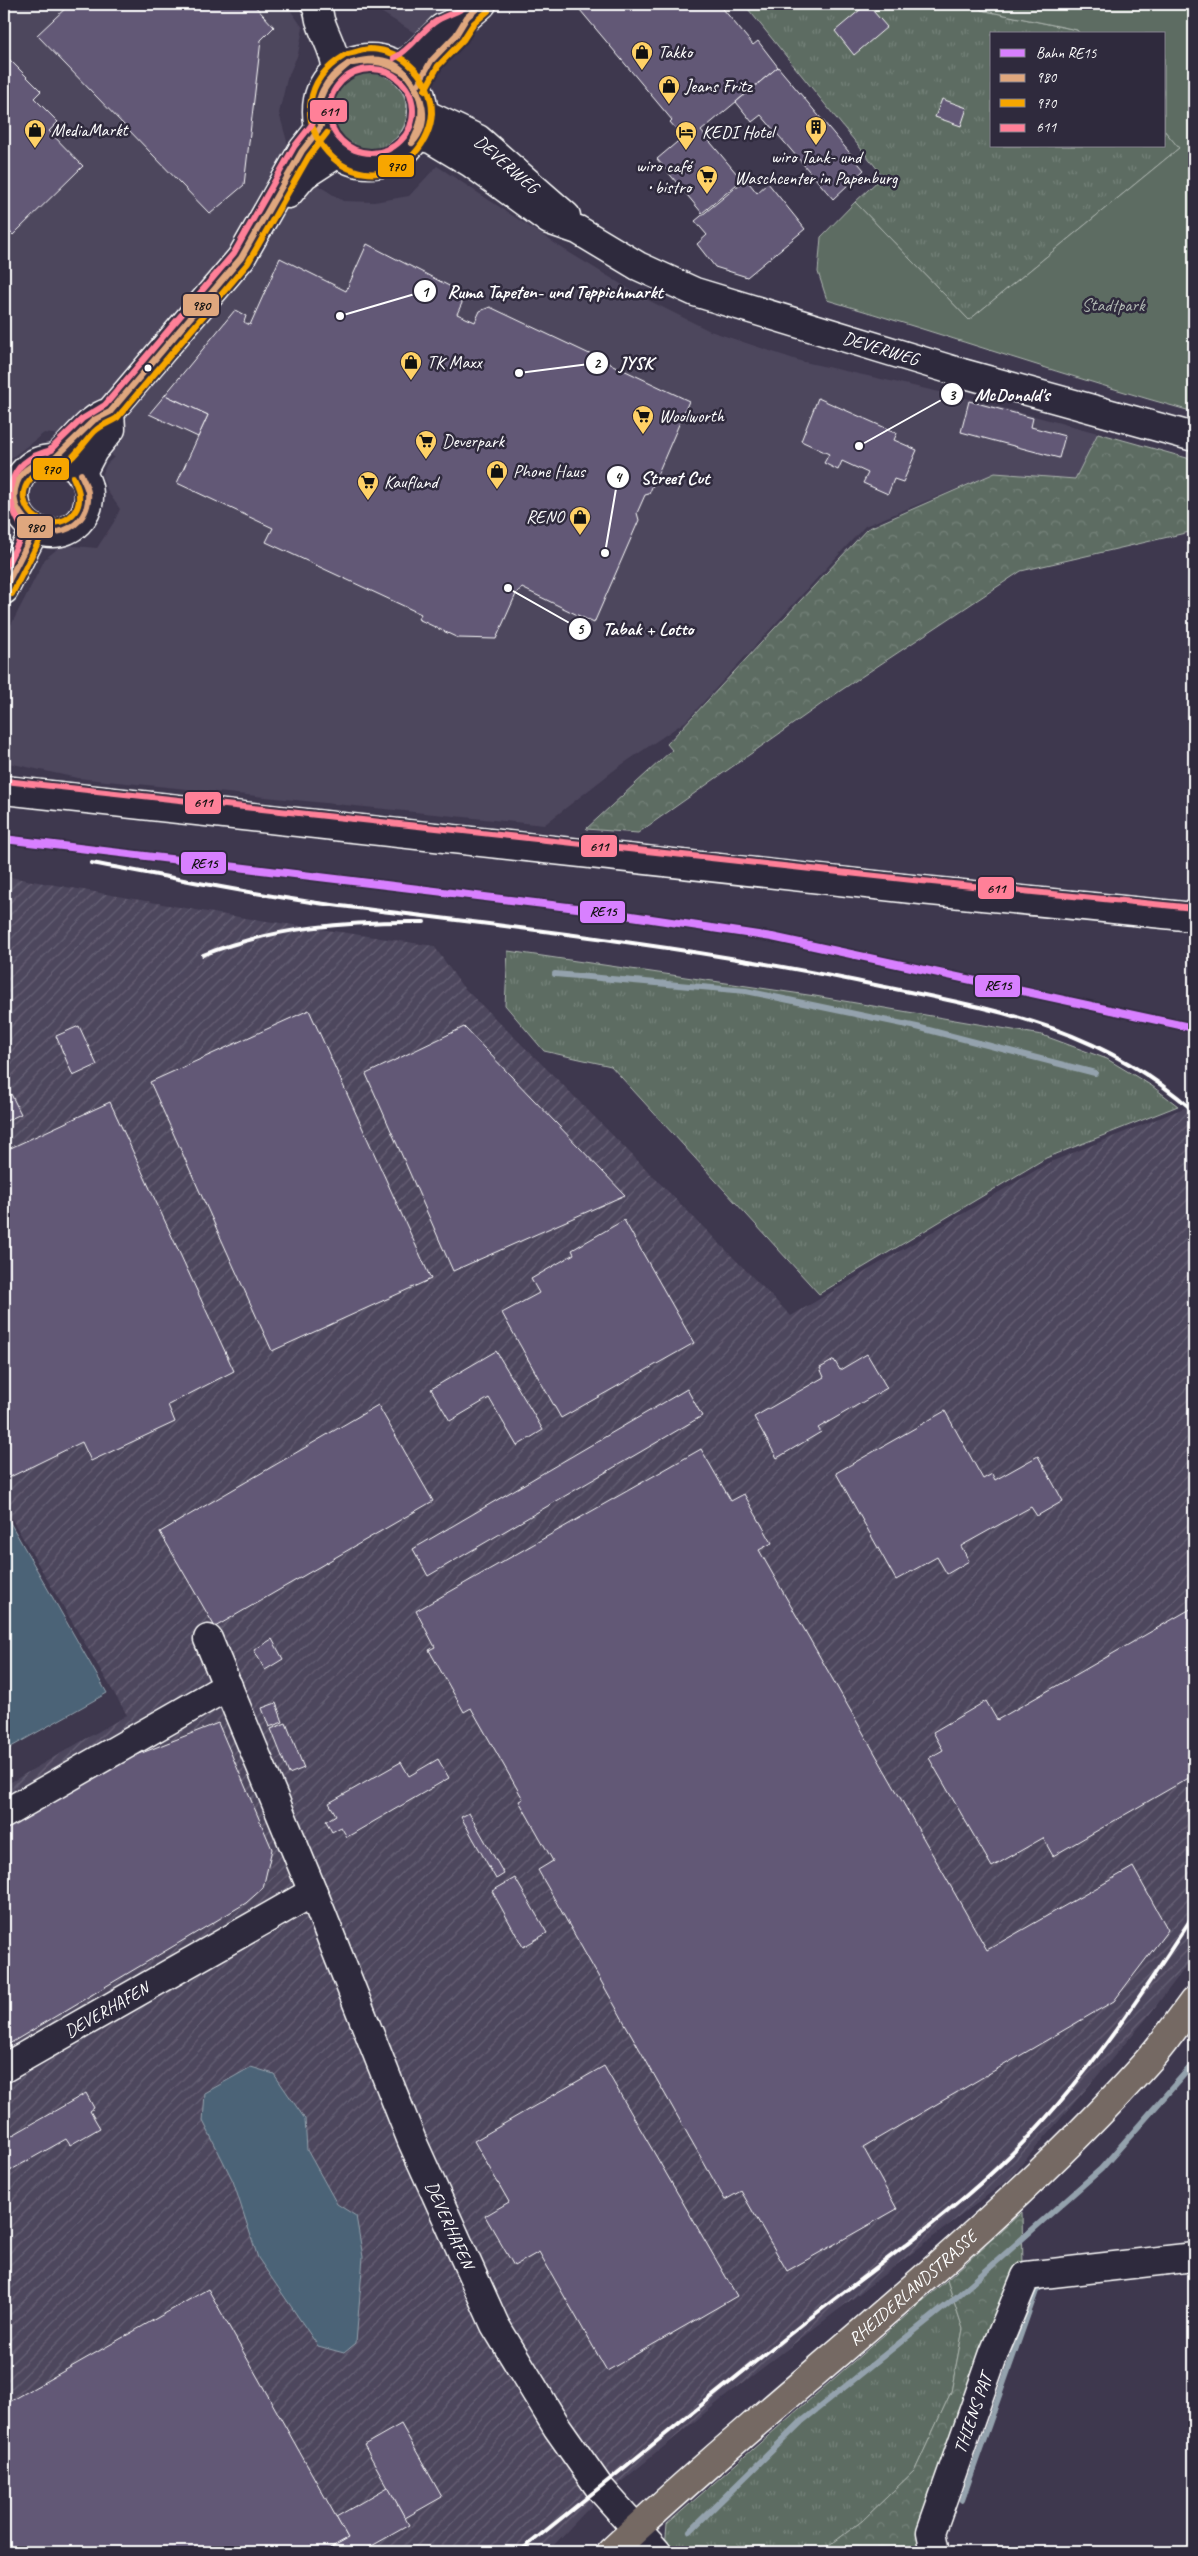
<svg xmlns="http://www.w3.org/2000/svg" width="1198" height="2556" font-family="Caveat,sans-serif">
<defs>
<pattern id="industrial-furrows" width="10" height="10" patternUnits="userSpaceOnUse" patternTransform="scale(1.25)"><rect width="10" height="10" fill="#4d465d"/><path d="M-1 1l2-2M0 10L10 0M9 11l2-2" fill="none" stroke="#686275"/></pattern>
<pattern id="grass-tufts" width="24" height="20" patternUnits="userSpaceOnUse" patternTransform="scale(1.25)"><rect width="24" height="20" fill="#5d6c62"/><path d="M3 7l-1-3M5 7V3M7 7l1-3M15 17l-1-3M17 17v-4M19 17l1-3" fill="none" stroke="#75827a"/></pattern>
<pattern id="forest-crowns" width="20" height="18" patternUnits="userSpaceOnUse" patternTransform="scale(1.25)"><rect width="20" height="18" fill="#5d6c62"/><path d="M2 6a3 3 0 1 1 6 0M12 15a3 3 0 1 1 6 0" fill="none" stroke="#75827a"/></pattern>
</defs>
<rect width="100%" height="100%" fill="#3e384e"/>
<filter id="ink" filterUnits="userSpaceOnUse"><feTurbulence type="fractalNoise" baseFrequency=".02" numOctaves="2"/><feDisplacementMap in="SourceGraphic" scale="10" xChannelSelector="R" yChannelSelector="G"/><feConvolveMatrix kernelMatrix="1 2 1 2 8 2 1 2 1" color-interpolation-filters="sRGB"/></filter>
<g filter="url(#ink)">
<g fill="#4d465d">
<path d="M4 4H286L303 28 298 54 287 79 279 113 292 159 227 257 69 436 44 433 9 460 4 459Z"/>
<path d="M368 4H457L421 37Z"/>
<path d="M437 166 565 250 644 298 710 331 800 361 958 396 1098 433 1075 479 995 473 865 526 686 721 617 768 544 825 77 778 4 762V633L12 623 45 559 62 545 97 548 114 522 120 509 108 492 102 476 106 465 114 457 101 445 248 265 308 179 343 201 374 202 409 196Z"/>
</g>
<path fill="url(#industrial-furrows)" d="M4 876 219 914 434 946 462 986 559 1081 791 1316 1048 1163 1194 1104V1956L1146 2019 1010 2178 722 2399 588 2509 547 2552H4V1786L127 1715 4 1506Z"/>
<g fill="url(#grass-tufts)" stroke="#aeb6b0">
<path d="M744 4H976L981 10 1077 30 1080 34H992V146H1164V130L1179 148 969 320 855 202 883 176Z"/>
<circle cx="368" cy="111" r="39"/>
<path d="M508 951 815 996 1042 1035 1107 1059 1152 1086 1178 1106 1046 1158 819 1294 611 1066 544 1051 505 1005Z"/>
<path d="M947 2280 963 2329 951 2392 915 2470 862 2521 821 2552H669L665 2547 667 2524Z"/>
</g>
<g fill="url(#forest-crowns)" stroke="#aeb6b0">
<path d="M1098 433 1194 460V531L1021 571 840 691 638 833 586 829 672 750 667 744 867 529 995 473 1075 479Z"/>
<path d="M1022 2212 1023 2268 928 2552H821L862 2521 915 2470 951 2392 963 2329 947 2280Z"/>
</g>
<path fill="#5d6c62" stroke="#aeb6b0" d="M976 4H1194V412C1071 378 950 336 827 300L818 272 821 237 855 202 969 320 1179 148 1164 130V34H1080L1077 30 981 10Z"/>
<g fill="#4c6477" stroke="#94a2ad">
<path d="M4 1512 107 1693 4 1751Z"/>
<path d="M251 2067 274 2074 305 2119 307 2150 337 2204 356 2216 363 2257 356 2343 344 2353 318 2346 258 2258 233 2181 203 2121 205 2093Z"/>
</g>
<g fill="none" stroke-linecap="round" stroke-linejoin="round">
<g stroke="#94a2ad" stroke-width="6">
<path d="M555 974 746 991 917 1027 1095 1073"/>
<path d="M962 2500 1036 2291 1045 2283"/>
<path d="M690 2531 801 2422 953 2300 1101 2169 1194 2063"/>
</g>
</g>
<g fill="#625976" stroke="#fff">
<path d="M70 4H253L274 27 261 40 244 185 210 214 37 35Z"/>
<path d="M575 4H719L753 45 758 41 778 67 701 131 742 180 702 213 657 159 683 137 670 122 672 120Z"/>
<path d="M867 4 887 27 854 55 835 31Z"/>
<path d="M4 54 41 91 34 98 58 122 49 131 83 166 13 235 4 226Z"/>
<path d="M778 67 864 170 833 199 761 115 752 122 736 102Z"/>
<path d="M942 99 967 108 961 126 935 117Z"/>
<path d="M746 179 757 193 768 183 805 229 747 277 715 267 697 244 707 235 695 221Z"/>
<path d="M367 244 459 291 462 303 457 314 475 322 480 311 490 307 689 401 649 494 645 495 637 513 639 520 594 623 522 588 517 592 496 639 458 638 418 619 421 614 266 542 273 528 177 483 208 415 165 395 235 310 246 316 244 322 250 325 280 258 346 291Z"/>
<path d="M165 395 208 415 198 437 149 414Z"/>
<path d="M818 398 897 433 894 440 917 450 903 482 894 479 888 494 863 483 868 473 842 461 838 470 824 463 829 454 801 441Z"/>
<path d="M969 401 1033 418 1031 427 1065 436 1059 458 961 432Z"/>
<path d="M309 1010 431 1279 272 1351 150 1082Z"/>
<path d="M79 1026 97 1065 73 1076 56 1036Z"/>
<path d="M464 1027 625 1195 453 1271 366 1074Z"/>
<path d="M11 1094 21 1114 4 1122V1098Z"/>
<path d="M110 1102 234 1371 168 1405 175 1422 91 1461 82 1442 6 1479 4 1475V1151Z"/>
<path d="M624 1220 694 1343 561 1418 502 1313 539 1293 531 1279 574 1254 572 1250Z"/>
<path d="M496 1351 543 1430 517 1446 489 1398 450 1421 431 1389Z"/>
<path d="M867 1354 887 1388 818 1428 821 1432 777 1458 754 1417 824 1377 820 1368 834 1360 840 1370Z"/>
<path d="M687 1389 702 1416 428 1576 413 1549Z"/>
<path d="M378 1405 433 1501 215 1627 160 1532Z"/>
<path d="M945 1411 983 1479 992 1474 995 1480 1038 1456 1063 1501 1037 1516 1031 1507 961 1546 969 1561 947 1574 937 1557 896 1580 836 1473Z"/>
<path d="M701 1449 731 1501 744 1494 772 1543 759 1550 987 1950 1133 1867 1168 1930 1114 2001 863 2147 897 2209 787 2271 741 2191 725 2200 538 1870 553 1861 519 1801 523 1799 471 1708 464 1712 429 1650 435 1647 416 1611Z"/>
<path d="M1194 1607V1775L1053 1856 1043 1838 992 1867 929 1758 943 1750 933 1732 986 1701 997 1720Z"/>
<path d="M272 1639 283 1659 265 1670 254 1650Z"/>
<path d="M276 1703 283 1722 269 1727 262 1708Z"/>
<path d="M218 1723 272 1849 263 1888 246 1903 4 2047V1829L134 1756Z"/>
<path d="M286 1723 304 1768 289 1774 271 1729Z"/>
<path d="M438 1759 449 1778 347 1837 341 1827 332 1832 326 1821 336 1815 329 1803 401 1762 409 1776Z"/>
<path d="M469 1813 504 1874 496 1879 461 1817Z"/>
<path d="M515 1878 547 1933 523 1947 492 1891Z"/>
<path d="M604 2066 737 2296 607 2371 539 2252 514 2266 485 2216 509 2202 474 2141Z"/>
<path d="M86 2093 94 2108 90 2111 100 2128 70 2145 66 2139 4 2174V2140Z"/>
<path d="M208 2289 348 2538 323 2552H4V2405Z"/>
<path d="M401 2424 442 2497 405 2518 364 2445Z"/>
<path d="M388 2487 409 2525 361 2552H323L348 2538 336 2517Z"/>
</g>
<g fill="none" stroke-linecap="round" stroke-linejoin="round">
<g stroke="#fff" stroke-width="31">
<g id="minor">
<path d="M315 4C320 11 318 16 321 23 327 40 335 52 337 70"/>
<circle cx="370" cy="111" r="53"/>
<path d="M398 66 411 59 442 28 467 17 482 4"/>
<path id="s1" d="M423 113 478 139 566 216"/>
<path id="s2" d="M417 136 431 139 471 163 549 220 578 230 638 266 695 292 962 373 1194 437"/>
<path d="M288 194 304 175 338 153"/>
<path d="M54 459C73 445 87 418 110 412L241 258 302 151 320 128"/>
<circle cx="52" cy="496" r="37"/>
<path d="M81 474 93 451 111 429 110 412"/>
<path d="M4 590 35 529"/>
<path d="M4 790 921 890 1194 917"/>
<path id="s3" d="M208 1639 313 1892 412 2141 495 2325 557 2427 599 2487 657 2552"/>
<path d="M4 1814 228 1686"/>
<path id="s4" d="M4 2068 313 1892"/>
<path id="s5" d="M935 2552 931 2532 994 2353 1026 2276 1194 2257"/>
</g>
</g>
<g stroke="#fff" stroke-width="31">
<g id="major">
<path id="s6" d="M611 2552C788 2386 985 2243 1147 2062 1164 2043 1179 2021 1194 2001"/>
</g>
</g>
<use href="#minor" stroke="#2f2a3d" stroke-width="28"/>
<use href="#major" stroke="#756964" stroke-width="28"/>
<g stroke="#fff" stroke-width="4">
<path d="M91 863C174 877 256 896 340 906 513 927 686 946 856 981 984 1008 1092 1021 1194 1111"/>
<path d="M203 955C274 927 348 921 424 922"/>
<path d="M519 2552C615 2476 709 2398 805 2322 869 2272 936 2225 996 2169 1075 2096 1136 2004 1194 1914"/>
</g>
<g stroke="#2f2a3d" stroke-width="10">
<g id="bus-1">
<path d="M352 63C372 57 391 57 406 74"/>
<path d="M352 63C374 59 387 62 406 74"/>
<path d="M406 74C422 93 432 122 412 143"/>
<path d="M406 74C425 99 426 115 412 143"/>
<path d="M417 86 431 61 456 35 467 17 482 4"/>
<path d="M321 125C311 100 327 77 348 64"/>
<path d="M321 125C312 97 329 80 348 64"/>
<path d="M54 459 94 420 110 412 241 258 302 151 320 128"/>
<path d="M54 459C38 461 23 467 17 483 13 493 14 504 20 513 43 549 92 530 88 492 87 486 83 480 81 474"/>
<path d="M4 590 35 529"/>
</g>
</g>
<g stroke="#2f2a3d" stroke-width="10">
<g id="bus-2">
<path d="M344 56C260 107 351 218 414 154 425 142 431 130 432 113 432 79 404 50 370 49 363 49 355 53 348 54"/>
<path d="M425 90 438 66 463 40 474 23 488 11"/>
<path d="M73 477C75 482 79 489 79 495 82 527 32 535 24 499 23 492 26 484 31 478 38 470 49 471 59 467 74 459 83 444 94 432 101 425 109 423 117 418L248 263 309 156 327 133"/>
<path d="M12 594 43 533"/>
</g>
</g>
<g stroke="#2f2a3d" stroke-width="10">
<g id="bus-3">
<path d="M394 58C412 49 421 30 438 20 448 14 460 12 469 4"/>
<circle cx="371" cy="111" r="42"/>
<path d="M48 452 82 419 105 405 234 253 294 147 313 123"/>
<path d="M29 536C0 502 3 461 52 450"/>
<path d="M4 571 27 525"/>
<path d="M5 781 922 881 1194 908"/>
</g>
</g>
<use href="#bus-1" stroke="#dfa77e" stroke-width="6"/>
<use href="#bus-2" stroke="#f7a600" stroke-width="6"/>
<use href="#bus-3" stroke="#ff8098" stroke-width="6"/>
<g stroke="#2f2a3d" stroke-width="11">
<path id="rail-1" d="M4 839 585 909 772 937 1194 1028"/>
</g>
<use href="#rail-1" stroke="#d880ff" stroke-width="8"/>
</g>
</g>
<defs>
<g id="shop-pin" transform="scale(1.125)"><path d="M0 17L-7.5 6A9.5 9.5 0 1 1 7.5 6Z" fill="#ffd166" stroke="#2f2a3d"/><path d="M-5-2.5h2.3a2.7 3.5 0 0 1 5.4 0H5L5.5 6h-11ZM-1.5-2.5h3a1.5 2.3 0 0 0-3 0Z" fill="#111"/></g>
<g id="building-pin" transform="scale(1.125)"><path d="M0 17L-7.5 6A9.5 9.5 0 1 1 7.5 6Z" fill="#ffd166" stroke="#2f2a3d"/><path d="M-4-6H4V6H1V3H-1V6H-4ZM-2.5-4.3h1.7v1.8h-1.7ZM.8-4.3h1.7v1.8H.8ZM-2.5-1h1.7V.8h-1.7ZM.8-1h1.7V.8H.8Z" fill="#111"/></g>
<g id="hotel-pin" transform="scale(1.125)"><path d="M0 17L-7.5 6A9.5 9.5 0 1 1 7.5 6Z" fill="#ffd166" stroke="#2f2a3d"/><path d="M-6-4.5h1.5V1H6V5H4.5V3h-9V5H-6ZM-4 0a1.8 1.8 0 1 1 3.6 0ZM.5 0V-2.5h3Q6-2.5 6 0Z" fill="#111"/></g>
<g id="supermarket-pin" transform="scale(1.125)"><path d="M0 17L-7.5 6A9.5 9.5 0 1 1 7.5 6Z" fill="#ffd166" stroke="#2f2a3d"/><path d="M-6-5.5h2.5l.6 2H6L4.5 2H-2.5L-4.4-4H-6ZM-1.5 3.2a1.3 1.3 0 1 0 .1 0ZM3 3.2a1.3 1.3 0 1 0 .1 0Z" fill="#111"/></g>
</defs>
<g fill-rule="evenodd">
<use href="#shop-pin" x="642" y="52"/>
<use href="#shop-pin" x="669" y="86"/>
<use href="#building-pin" x="816" y="127"/>
<use href="#shop-pin" x="35" y="130"/>
<use href="#hotel-pin" x="686" y="132"/>
<use href="#supermarket-pin" x="707" y="176"/>
<use href="#shop-pin" x="411" y="362"/>
<use href="#supermarket-pin" x="643" y="416"/>
<use href="#supermarket-pin" x="426" y="441"/>
<use href="#shop-pin" x="497" y="471"/>
<use href="#supermarket-pin" x="368" y="482"/>
<use href="#shop-pin" x="580" y="517"/>
</g>
<circle fill="#fff" stroke="#2f2a3d" stroke-width="2" cx="148" cy="368" r="4.5"/>
<g text-anchor="middle" dominant-baseline="central" stroke-width="5" stroke-linejoin="round" paint-order="stroke">
<g font-size="18" fill="#fff" stroke="#2f2a3d" text-anchor="start">
<text x="658" y="52">Takko</text>
<text x="685" y="86">Jeans Fritz</text>
<text x="51" y="130">MediaMarkt</text>
<text x="702" y="132">KEDI Hotel</text>
<text x="816" y="157" text-anchor="middle">wiro Tank- und<tspan x="816" dy="21">Waschcenter in Papenburg</tspan></text>
<text x="691" y="166" text-anchor="end">wiro café<tspan x="691" dy="21">• bistro</tspan></text>
<text x="427" y="362">TK Maxx</text>
<text x="659" y="416">Woolworth</text>
<text x="442" y="441">Deverpark</text>
<text x="513" y="471">Phone Haus</text>
<text x="384" y="482">Kaufland</text>
<text x="564" y="517" text-anchor="end">RENO</text>
</g>
<g font-size="18" fill="#fff" stroke="#2f2a3d">
<text stroke="none"><textPath href="#s1" startOffset="99">DEVERWEG</textPath></text>
<text stroke="none"><textPath href="#s2" startOffset="515">DEVERWEG</textPath></text>
<text stroke="none"><textPath href="#s4" startOffset="118">DEVERHAFEN</textPath></text>
<text stroke="none"><textPath href="#s3" startOffset="634">DEVERHAFEN</textPath></text>
<text stroke="none"><textPath href="#s6" startOffset="401">RHEIDERLANDSTRASSE</textPath></text>
<text stroke="none"><textPath href="#s5" startOffset="146">THIENS PAT</textPath></text>
</g>
<g font-size="18" fill="#aeb6b0" stroke="#2f2a3d">
<text x="1113" y="305">Stadtpark</text>
</g>
</g>
<path fill="none" stroke="#fff" stroke-width="2" d="M340 316L425 291M519 373L597 363M859 446L952 394M605 553L618 477M508 588L580 629"/>
<g fill="#fff" stroke="#2f2a3d" stroke-width="2">
<circle cx="340" cy="316" r="5"/>
<circle cx="519" cy="373" r="5"/>
<circle cx="859" cy="446" r="5"/>
<circle cx="605" cy="553" r="5"/>
<circle cx="508" cy="588" r="5"/>
<circle cx="425" cy="291" r="12"/>
<circle cx="597" cy="363" r="12"/>
<circle cx="952" cy="394" r="12"/>
<circle cx="618" cy="477" r="12"/>
<circle cx="580" cy="629" r="12"/>
</g>
<g font-size="15" text-anchor="middle" font-weight="bold" fill="#111">
<text x="425" y="297">1</text>
<text x="597" y="368">2</text>
<text x="952" y="400">3</text>
<text x="618" y="482">4</text>
<text x="580" y="634">5</text>
</g>
<g font-size="19" text-anchor="middle" font-weight="bold" fill="#fff" stroke="#2f2a3d" stroke-width="5" stroke-linejoin="round" paint-order="stroke">
<text x="555" y="298">Ruma Tapeten- und Teppichmarkt</text>
<text x="636" y="369">JYSK</text>
<text x="1012" y="401">McDonald's</text>
<text x="675" y="484">Street Cut</text>
<text x="648" y="635">Tabak + Lotto</text>
</g>
<g stroke="#2f2a3d" stroke-width="2">
<rect x="309" y="99" width="39" height="24" rx="5" fill="#ff8098"/>
<rect x="377" y="154" width="38" height="24" rx="5" fill="#f7a600"/>
<rect x="182" y="293" width="38" height="24" rx="5" fill="#dfa77e"/>
<rect x="32" y="457" width="38" height="24" rx="5" fill="#f7a600"/>
<rect x="16" y="515" width="38" height="24" rx="5" fill="#dfa77e"/>
<rect x="184" y="791" width="38" height="24" rx="5" fill="#ff8098"/>
<rect x="580" y="834" width="38" height="24" rx="5" fill="#ff8098"/>
<rect x="180" y="851" width="47" height="24" rx="5" fill="#d880ff"/>
<rect x="977" y="876" width="38" height="24" rx="5" fill="#ff8098"/>
<rect x="579" y="900" width="47" height="24" rx="5" fill="#d880ff"/>
<rect x="974" y="974" width="47" height="24" rx="5" fill="#d880ff"/>
</g>
<g font-size="14" text-anchor="middle" font-weight="bold" fill="#111">
<text x="329" y="116">611</text>
<text x="396" y="171">970</text>
<text x="201" y="310">980</text>
<text x="51" y="474">970</text>
<text x="35" y="532">980</text>
<text x="203" y="807">611</text>
<text x="599" y="851">611</text>
<text x="204" y="868">RE15</text>
<text x="996" y="893">611</text>
<text x="603" y="916">RE15</text>
<text x="998" y="990">RE15</text>
</g>
<rect width="1198" height="2556" fill="none" stroke="#2f2a3d" stroke-width="20"/>
<rect x="10" y="10" width="1178" height="2536" fill="none" stroke="#fff" stroke-width="2" filter="url(#ink)"/>
<rect x="990" y="32" width="175" height="115" fill="#2f2a3d" stroke="#827f8b"/>
<rect x="1000" y="49" width="25" height="8" fill="#d880ff" stroke="#827f8b"/>
<text x="1036" y="58" font-size="15" fill="#ffffff">Bahn RE15</text>
<rect x="1000" y="74" width="25" height="8" fill="#dfa77e" stroke="#827f8b"/>
<text x="1036" y="82" font-size="15" fill="#ffffff">980</text>
<rect x="1000" y="99" width="25" height="8" fill="#f7a600" stroke="#827f8b"/>
<text x="1036" y="108" font-size="15" fill="#ffffff">970</text>
<rect x="1000" y="124" width="25" height="8" fill="#ff8098" stroke="#827f8b"/>
<text x="1036" y="132" font-size="15" fill="#ffffff">611</text>
</svg>
